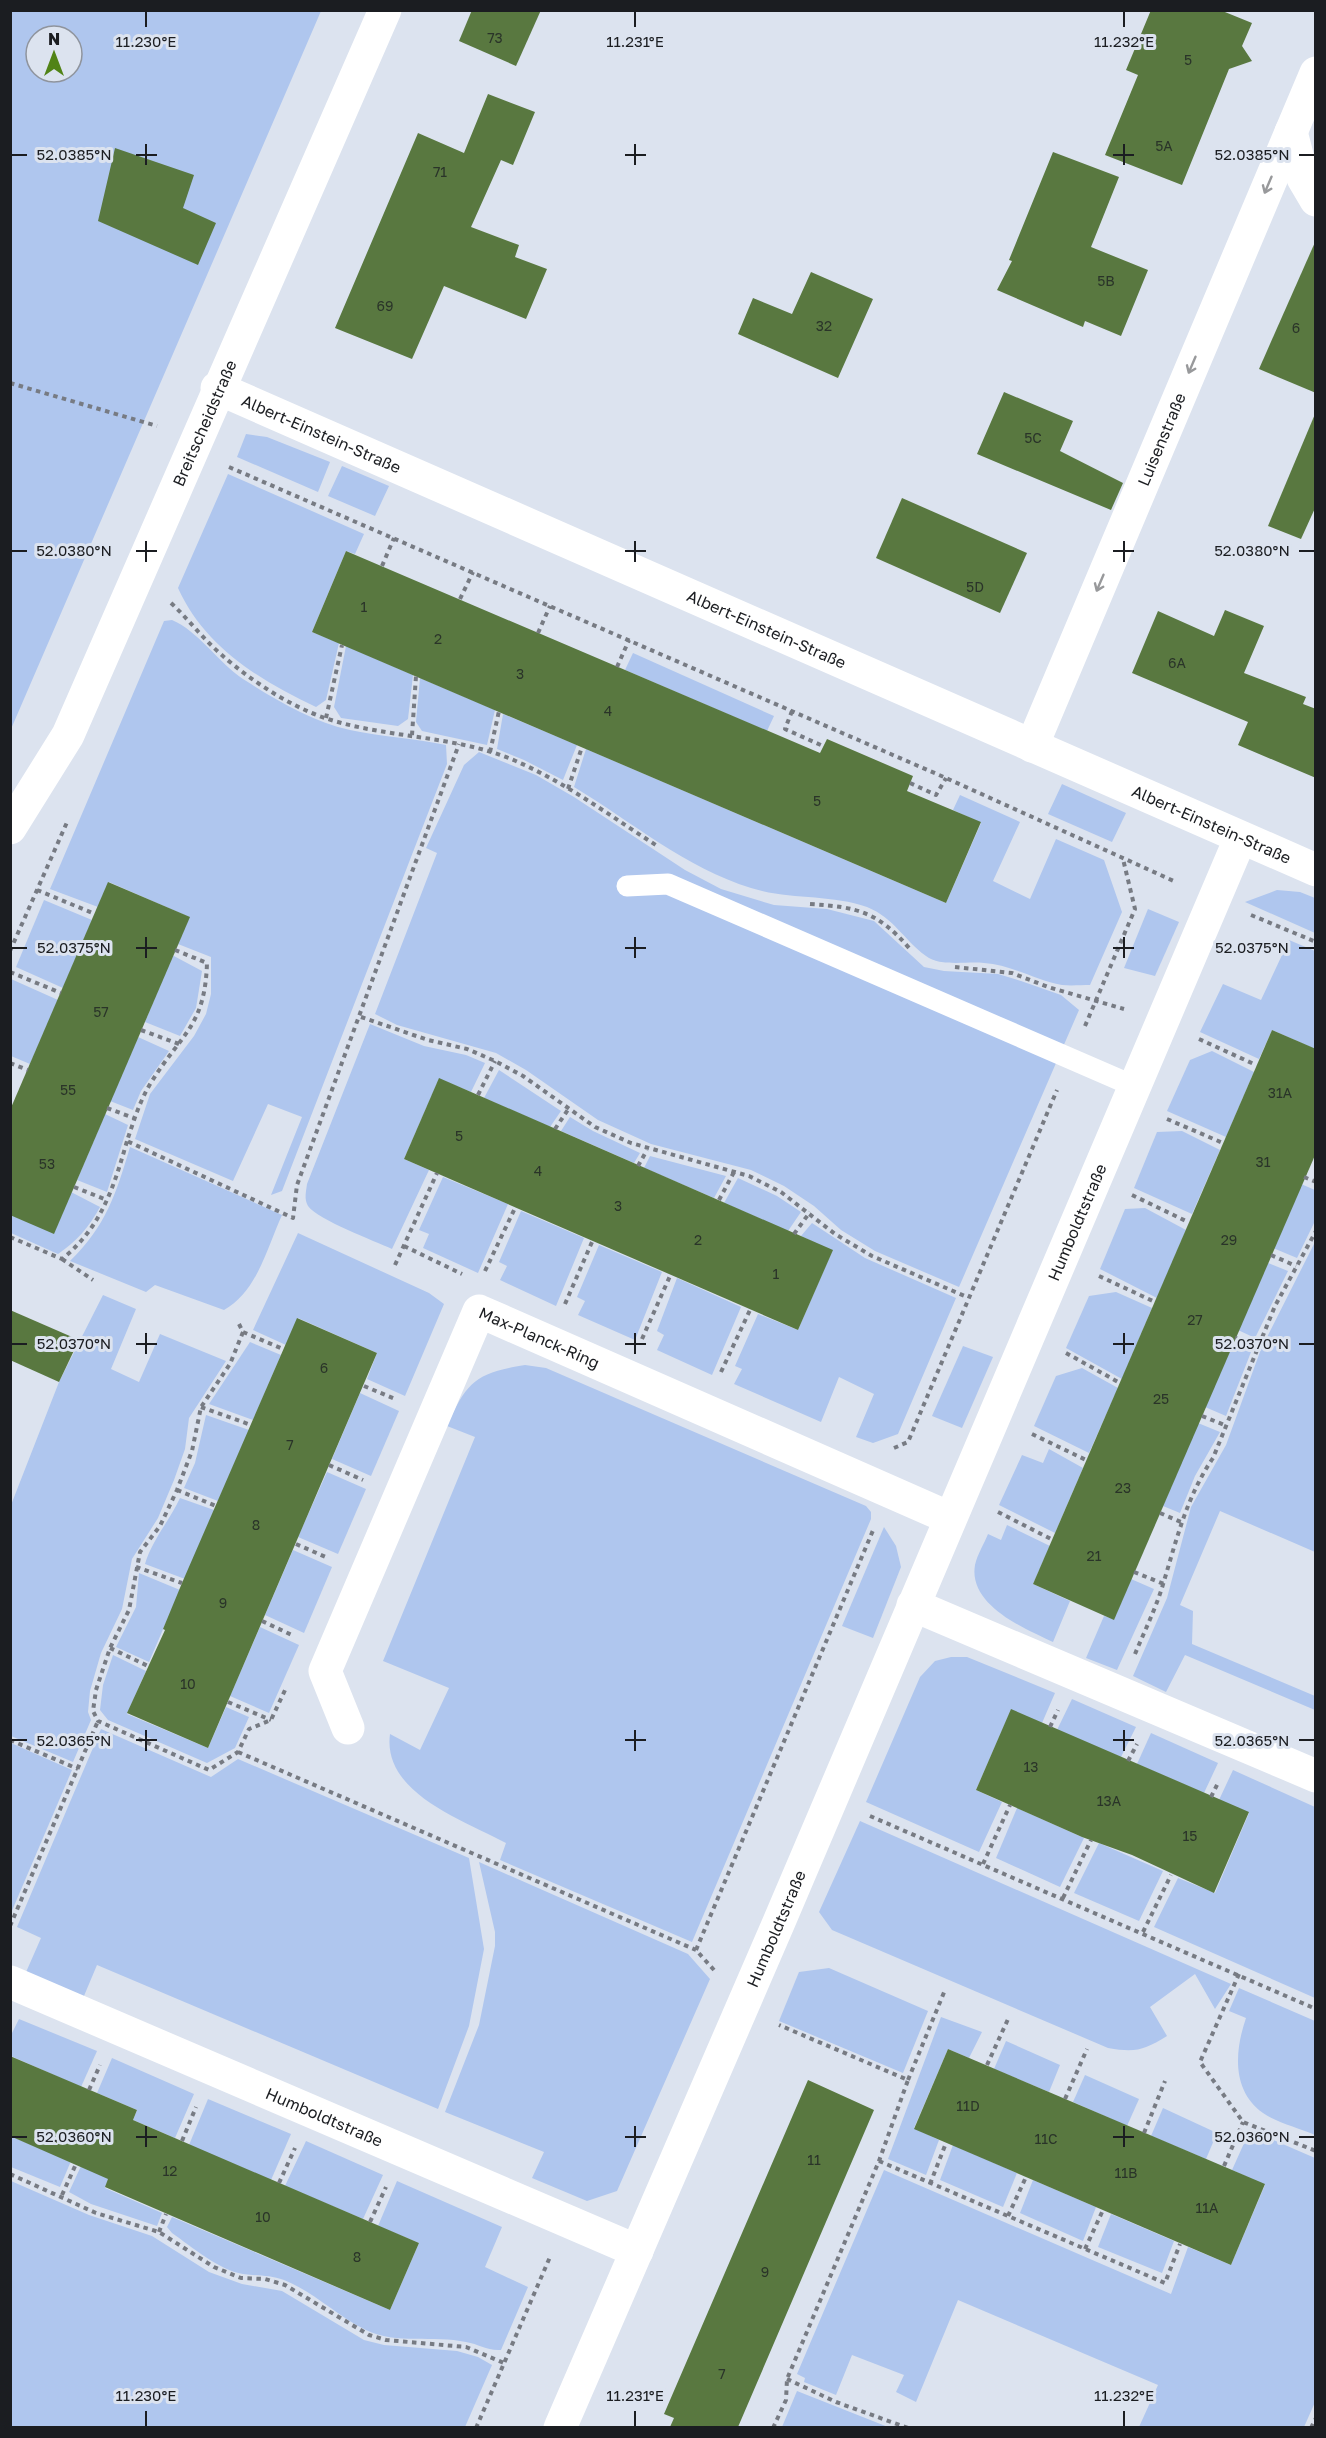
<svg xmlns="http://www.w3.org/2000/svg" width="1326" height="2438" font-family="'Golos Text',sans-serif">
<rect width="100%" height="100%" fill="#dce3ef"/>
<g fill="#afc6ee" fill-rule="evenodd">
<path d="M11 11H321L11 729ZM36 36H72V72H36Z"/>
<path d="M246 434 267 437 330 462 318 492 237 457Z"/>
<path d="M342 466 389 486 375 516 328 496Z"/>
<path d="M228 474 364 534 355 554 346 551 312 632 339 643 326 700 316 707C260 681 204 646 178 588Z"/>
<path d="M172 620C197 630 219 663 243 679 276 700 311 721 350 730 381 737 414 738 446 745L447 764 282 1191 271 1195 302 1117 268 1104 233 1181 135 1139 150 1094 194 1036 206 1014 211 994V957L178 944 189 917 109 882 98 907 50 889 164 621Z"/>
<path d="M346 646 413 675 408 719 398 726 341 718 334 707Z"/>
<path d="M633 653 774 716 767 731 625 670Z"/>
<path d="M420 678 495 710 487 745 422 731 416 722Z"/>
<path d="M503 714 577 745 563 780 524 760 497 749Z"/>
<path d="M586 749 946 903 981 823 953 810 960 795 1020 822 993 881 1030 899 1056 839 1104 860 1122 912 1090 985C1081 985 1071 986 1062 985 1035 980 1012 965 984 963 967 961 940 967 926 956 904 940 894 918 867 907 830 894 789 900 751 888 686 868 632 822 574 787Z"/>
<path d="M479 752 536 775 574 797 685 870 721 889 774 905 827 909 874 921 924 967 944 971 998 974 1021 981 1061 995 1079 1010 959 1287 875 1251 841 1230 814 1206 784 1186 751 1170 651 1144 598 1120 526 1070 496 1053 397 1025 375 1014 437 853 426 848 464 765Z"/>
<path d="M1062 784 1126 813 1112 842 1048 814Z"/>
<path d="M1277 890 1300 892 1315 898V933L1245 902Z"/>
<path d="M44 900 92 920 63 988 16 967Z"/>
<path d="M1148 909 1179 922 1155 976 1124 968Z"/>
<path d="M1289 940 1315 951V1049L1272 1030 1259 1059 1200 1032 1223 984 1261 1000Z"/>
<path d="M172 955 202 971 196 1008 180 1036 145 1022Z"/>
<path d="M11 979 58 1000 30 1064 11 1056Z"/>
<path d="M370 1024 424 1046 466 1055 485 1063 471 1092 439 1079 404 1159 429 1170 392 1249C375 1241 318 1220 308 1206 304 1199 306 1192 307 1184Z"/>
<path d="M138 1037 169 1051 141 1091 133 1110 110 1101Z"/>
<path d="M1212 1051 1254 1072 1226 1137 1167 1111 1190 1060Z"/>
<path d="M499 1070 561 1111 550 1127 484 1098Z"/>
<path d="M105 1114 128 1125 107 1192 77 1180Z"/>
<path d="M570 1117 593 1131 640 1153 634 1163 561 1131Z"/>
<path d="M1182 1131 1220 1150 1192 1214 1134 1188 1157 1132Z"/>
<path d="M130 1147 282 1215C267 1248 257 1292 224 1310L155 1285 146 1292 70 1261C106 1226 116 1194 130 1147Z"/>
<path d="M650 1156 726 1176 714 1198 644 1168Z"/>
<path d="M443 1177 508 1204 478 1273 423 1248 429 1234 419 1230Z"/>
<path d="M738 1178 777 1196 801 1212 788 1231 724 1203Z"/>
<path d="M1301 1184 1315 1190V1221L1297 1258 1273 1248Z"/>
<path d="M71 1192 100 1207C89 1227 77 1241 58 1254L11 1233V1215Z"/>
<path d="M1145 1208 1186 1230 1157 1298 1100 1269 1125 1209Z"/>
<path d="M521 1211 584 1238 556 1306 500 1280 507 1266 499 1262Z"/>
<path d="M812 1223 865 1258 956 1298 898 1434 873 1443 856 1437 874 1394 839 1377 821 1422 734 1384 742 1369 735 1366 758 1314 798 1330 832 1251 801 1236Z"/>
<path d="M298 1233 429 1293 444 1304 405 1396 367 1379 377 1353 298 1318 286 1345 253 1330Z"/>
<path d="M1315 1242V1552L1220 1511 1180 1605 1193 1611 1192 1644 1315 1696V1710L1185 1655 1166 1692 1133 1676 1167 1598 1191 1507 1226 1445 1261 1349Z"/>
<path d="M599 1245 662 1272 635 1340 578 1315 585 1301 577 1297Z"/>
<path d="M1268 1263 1288 1271 1255 1338 1238 1330Z"/>
<path d="M677 1278 741 1307 712 1375 657 1350 664 1335 657 1331Z"/>
<path d="M1116 1292 1152 1308 1122 1379 1066 1348 1089 1296Z"/>
<path d="M103 1295 136 1309 111 1369 139 1382 160 1334 226 1361 189 1418 185 1449 174 1480 158 1518 132 1559 122 1609 101 1653 90 1691 88 1712 91 1720 73 1762 11 1736V1505L59 1382Z"/>
<path d="M250 1342 281 1355 253 1420 209 1404Z"/>
<path d="M963 1346 993 1357 962 1428 932 1416Z"/>
<path d="M1232 1346 1251 1352 1226 1416 1205 1407Z"/>
<path d="M525 1365 546 1368 866 1506 871 1512V1519L692 1942 500 1860 506 1843C463 1820 382 1793 390 1734L420 1750 449 1688 383 1661 475 1437 447 1426C467 1381 476 1373 525 1365Z"/>
<path d="M1082 1368 1118 1388 1089 1453 1034 1426 1056 1376Z"/>
<path d="M360 1393 399 1411 371 1476 332 1459Z"/>
<path d="M206 1415 249 1430 218 1501 184 1488 195 1463Z"/>
<path d="M1198 1423 1220 1432 1195 1476 1180 1513 1163 1506Z"/>
<path d="M1049 1449 1083 1468 1055 1533 999 1505 1022 1455 1043 1463Z"/>
<path d="M327 1472 366 1489 338 1554 298 1537Z"/>
<path d="M180 1498 214 1510 185 1579 145 1564C152 1540 170 1520 180 1498Z"/>
<path d="M1007 1525 1050 1546 1033 1584 1070 1601 1053 1642C1025 1629 968 1605 975 1565 977 1555 984 1544 988 1534L1001 1540Z"/>
<path d="M884 1527 896 1546 901 1567 873 1638 842 1626Z"/>
<path d="M293 1550 332 1567 304 1633 265 1615Z"/>
<path d="M139 1573 180 1590 149 1662 116 1647 136 1607Z"/>
<path d="M1131 1579 1154 1589 1117 1670 1086 1658 1104 1616 1114 1619Z"/>
<path d="M260 1627 299 1645 269 1713 230 1696Z"/>
<path d="M113 1655 146 1671 127 1714 208 1748 226 1707 249 1717 235 1748 207 1763 108 1720 100 1710 103 1685Z"/>
<path d="M951 1657H967L1055 1693 1042 1723 1011 1710 976 1790 1002 1802 979 1852 866 1802 920 1677 935 1661Z"/>
<path d="M1072 1699 1136 1727 1121 1757 1057 1730Z"/>
<path d="M101 1729 211 1777 238 1759 469 1858 484 1949 469 2026 438 2109 97 1965 81 2003 23 1979 41 1938 17 1927Z"/>
<path d="M1151 1733 1218 1763 1204 1793 1137 1764Z"/>
<path d="M11 1743 72 1770 11 1913Z"/>
<path d="M1233 1770 1315 1807V1998L1154 1927 1178 1878 1215 1893 1249 1813 1219 1800Z"/>
<path d="M1017 1808 1084 1838 1060 1887 996 1858Z"/>
<path d="M860 1821 1231 1984 1215 2009 1195 1974 1150 2007 1167 2036C1144 2050 1136 2053 1108 2048L832 1930 819 1912Z"/>
<path d="M1099 1843 1163 1871 1139 1921 1074 1893Z"/>
<path d="M479 1862 688 1954 710 1979 617 2191 587 2201 532 2178 544 2152 445 2112 479 2025 495 1946V1932Z"/>
<path d="M829 1968 928 2011 903 2073 779 2021 799 1972Z"/>
<path d="M1239 1988 1315 2021V2135C1299 2128 1277 2123 1263 2113 1231 2090 1235 2050 1246 2018L1229 2011Z"/>
<path d="M941 2017 982 2032 969 2058 948 2049 914 2128 939 2140 926 2175 888 2159Z"/>
<path d="M19 2019 97 2051 81 2087 11 2056 10 2037Z"/>
<path d="M1006 2041 1060 2065 1049 2092 994 2069Z"/>
<path d="M112 2058 194 2094 175 2138 133 2120 137 2110 97 2093Z"/>
<path d="M1085 2075 1139 2099 1127 2126 1073 2102Z"/>
<path d="M208 2099 291 2134 271 2180 189 2145Z"/>
<path d="M1163 2108 1217 2133 1206 2159 1151 2136Z"/>
<path d="M1250 2130 1315 2158 1316 2400 1304 2427H1139L1158 2385 958 2300 916 2402 896 2392 904 2375 852 2355 836 2395 804 2382 805 2378 797 2374 884 2170 1171 2294 1188 2247 1231 2265 1265 2185 1232 2170Z"/>
<path d="M10 2136 71 2161 60 2187 11 2167Z"/>
<path d="M306 2141 383 2175 363 2219 285 2186Z"/>
<path d="M953 2145 1017 2173 1003 2207 940 2180Z"/>
<path d="M81 2166 109 2178 105 2188 162 2213 157 2226 91 2204 69 2192Z"/>
<path d="M1033 2180 1096 2207 1083 2241 1020 2213Z"/>
<path d="M11 2181 89 2215 152 2236 209 2272 242 2284 282 2291 364 2340 384 2345 457 2351 478 2357 492 2365 465 2427H11Z"/>
<path d="M397 2181 502 2227 485 2267 528 2287 501 2350C487 2351 479 2344 466 2342 434 2335 396 2345 366 2330 337 2316 314 2292 284 2280 270 2275 258 2276 243 2274 219 2270 192 2247 172 2233L167 2227 172 2217 390 2310 419 2243 378 2226Z"/>
<path d="M1111 2214 1174 2241 1162 2273 1098 2247Z"/>
<path d="M797 2391 888 2427H782Z"/>
</g>
<g fill="#597840">
<path d="M472 10H541L516 66 459 41Z"/>
<path d="M1151 10H1220L1252 23 1242 46 1252 61 1229 69 1182 185 1105 155 1138 75 1126 70Z"/>
<path d="M488 94 535 112 513 165 501 160 471 227 519 245 515 257 547 269 526 319 444 286 412 359 335 328 418 133 464 153Z"/>
<path d="M115 148 194 175 183 208 216 223 198 265 98 221Z"/>
<path d="M1053 152 1119 177 1091 247 1148 270 1121 336 1085 321 1083 327 997 290 1012 261 1009 260Z"/>
<path d="M1316 240V393L1259 369Z"/>
<path d="M811 272 873 299 838 378 738 334 753 298 792 314Z"/>
<path d="M1004 392 1073 421 1060 451 1123 483 1111 510 977 454Z"/>
<path d="M1315 414 1316 506 1301 539 1268 526Z"/>
<path d="M902 498 1027 553 1000 613 876 558Z"/>
<path d="M346 551 820 753 827 739 913 776 907 791 981 822 946 903 312 632Z"/>
<path d="M1225 610 1264 626 1244 673 1306 697 1303 704 1316 709V778L1238 745 1248 722 1132 673 1158 611 1214 636Z"/>
<path d="M108 882 190 917 54 1234 10 1215V1110Z"/>
<path d="M1272 1030 1316 1049V1153L1114 1620 1033 1584Z"/>
<path d="M439 1078 833 1250 798 1330 404 1159Z"/>
<path d="M10 1310 79 1340 59 1382 10 1360Z"/>
<path d="M297 1318 377 1353 208 1748 127 1713 165 1630 163 1629 182 1583Z"/>
<path d="M1011 1709 1249 1812 1214 1893 1132 1855 1082 1837 976 1790Z"/>
<path d="M948 2049 1265 2184 1231 2265 914 2129Z"/>
<path d="M10 2056 137 2110 133 2120 419 2243 390 2310 105 2187 108 2179 10 2136Z"/>
<path d="M808 2080 874 2110 738 2427H670L674 2418 664 2414Z"/>
</g>
<g fill="none" stroke-linecap="round" stroke-linejoin="round">
<g stroke="#777b83" stroke-width="4" stroke-dasharray="4.5 4.5" stroke-linecap="butt">
<path d="M10 383 157 426"/>
<path d="M229 467 946 778 1176 882"/>
<path d="M382 566 394 538"/>
<path d="M460 599 473 572"/>
<path d="M171 603C185 616 196 630 209 643 239 673 287 706 328 719 390 739 458 735 518 762 568 784 613 818 659 847"/>
<path d="M538 633 550 606"/>
<path d="M617 667 629 640"/>
<path d="M792 711 785 729 823 746"/>
<path d="M326 718 342 645"/>
<path d="M412 735 416 676"/>
<path d="M490 752 499 711"/>
<path d="M910 783 936 795 946 778"/>
<path d="M568 789 582 747"/>
<path d="M37 890 95 914"/>
<path d="M810 904C858 907 878 912 910 949"/>
<path d="M1251 915 1316 942"/>
<path d="M175 950 207 963C205 1026 182 1033 152 1081 140 1100 134 1120 127 1141L293 1218 297 1185 459 744"/>
<path d="M10 951 68 820"/>
<path d="M955 967 1012 973 1048 987 1124 1009"/>
<path d="M10 972 61 993"/>
<path d="M361 1017 428 1040 467 1049 495 1061 523 1076 595 1127 631 1143 749 1176 781 1192 835 1234 872 1256 967 1297"/>
<path d="M1085 1026 1135 909 1123 859"/>
<path d="M141 1030 179 1044"/>
<path d="M1199 1039 1256 1065"/>
<path d="M10 1063 28 1070"/>
<path d="M478 1095 495 1061"/>
<path d="M107 1108 134 1118"/>
<path d="M1167 1119 1223 1143"/>
<path d="M555 1129 569 1108"/>
<path d="M638 1166 647 1150"/>
<path d="M1304 1177 1316 1182"/>
<path d="M74 1187 107 1200"/>
<path d="M1132 1195 1188 1222"/>
<path d="M719 1200 734 1172"/>
<path d="M794 1234 810 1212"/>
<path d="M10 1237 62 1259C101 1228 114 1187 127 1141"/>
<path d="M404 1246 462 1274"/>
<path d="M1271 1255 1296 1266"/>
<path d="M62 1259 93 1280"/>
<path d="M395 1265 437 1173"/>
<path d="M485 1271 515 1208"/>
<path d="M1099 1276 1155 1302"/>
<path d="M565 1304 592 1242"/>
<path d="M239 1324 243 1332 283 1349"/>
<path d="M243 1332 230 1364 201 1407 192 1451 177 1490 160 1526 140 1552 129 1610 110 1648 96 1690 93 1711 98 1721 209 1770 238 1752 249 1729 271 1720 286 1688"/>
<path d="M1235 1338 1258 1346"/>
<path d="M642 1339 670 1276"/>
<path d="M1066 1353 1120 1383"/>
<path d="M721 1372 750 1310"/>
<path d="M364 1386 395 1399"/>
<path d="M201 1407 251 1425"/>
<path d="M1202 1416 1227 1426"/>
<path d="M1032 1434 1086 1460"/>
<path d="M894 1448 908 1442 1057 1090"/>
<path d="M329 1465 363 1480"/>
<path d="M177 1490 216 1506"/>
<path d="M998 1512 1053 1540"/>
<path d="M1160 1513 1181 1522"/>
<path d="M296 1544 328 1558"/>
<path d="M136 1567 182 1583"/>
<path d="M1134 1572 1164 1584"/>
<path d="M262 1621 294 1636"/>
<path d="M110 1648 148 1666"/>
<path d="M1135 1654C1145 1630 1157 1606 1164 1581 1177 1538 1187 1496 1213 1458L1275 1306 1316 1231"/>
<path d="M228 1702 271 1720"/>
<path d="M1050 1727 1058 1710"/>
<path d="M10 1740 78 1769"/>
<path d="M238 1752 696 1950"/>
<path d="M1128 1761 1137 1744"/>
<path d="M1211 1797 1219 1781"/>
<path d="M870 1816 1316 2009"/>
<path d="M983 1864 1010 1805"/>
<path d="M1063 1898 1091 1840"/>
<path d="M10 1926 98 1721"/>
<path d="M1143 1932 1171 1875"/>
<path d="M714 1970 696 1950 874 1528"/>
<path d="M1239 1974 1200 2062 1243 2122 1316 2151"/>
<path d="M987 2065 1009 2017"/>
<path d="M908 2080 945 1990"/>
<path d="M89 2090 100 2065"/>
<path d="M1065 2099 1087 2049"/>
<path d="M1144 2133 1165 2081"/>
<path d="M182 2141 196 2107"/>
<path d="M879 2161 1165 2283 1180 2244"/>
<path d="M1224 2166 1243 2122"/>
<path d="M10 2174 96 2213 159 2232 214 2267 241 2278 265 2279 285 2285 369 2335 386 2340 466 2347 504 2363"/>
<path d="M279 2183 295 2148"/>
<path d="M930 2184 946 2143"/>
<path d="M62 2195 76 2164"/>
<path d="M1008 2216 1026 2177"/>
<path d="M370 2222 386 2187"/>
<path d="M159 2232 166 2214"/>
<path d="M1085 2249 1103 2210"/>
<path d="M787 2379 836 2402 908 2428"/>
<path d="M476 2428 550 2257"/>
<path d="M773 2428 786 2400 787 2379 879 2161 908 2080 779 2025"/>
<path d="M1311 2428 1316 2418"/>
</g>
<path stroke="#fff" stroke-width="21" d="M627 886 668 884 1136 1087"/>
<g stroke="#fff" stroke-width="33">
<path d="M1291 132 1303 178 1316 200"/>
<path id="s1" d="M217 388 1316 870"/>
<path id="s2" d="M1032 746 1316 73"/>
<path id="s3" d="M10 828 68 735 385 10"/>
<path d="M913 1605 1316 1776"/>
<path id="s4" d="M348 1728 325 1671 479 1311 950 1518"/>
<path id="s5" d="M10 1982 637 2251"/>
<path id="s6" d="M560 2428 779 1922 1240 839"/>
</g>
</g>
<defs><path id="oneway-shaft" d="M-6 0H5M1.5-3L5.5 0L1.5 3" fill="none" stroke-width="1.6" stroke-linecap="round" stroke-linejoin="round" transform="scale(1.5)"/></defs>
<g stroke="#98999b">
<use href="#oneway-shaft" transform="translate(1268 185) rotate(113)"/>
<use href="#oneway-shaft" transform="translate(1192 365) rotate(113)"/>
<use href="#oneway-shaft" transform="translate(1100 583) rotate(113)"/>
</g>
<path fill="none" stroke="#1b1d21" stroke-width="2" d="M146 12V27M635 12V27M1124 12V27M146 144V165M635 144V165M1124 144V165M12 155H27M136 155H157M625 155H646M1113 155H1134M1299 155H1314M146 541V562M635 541V562M1124 541V562M12 551H27M136 551H157M625 551H646M1113 551H1134M1299 551H1314M146 937V958M635 937V958M1124 937V958M12 948H27M136 948H157M625 948H646M1113 948H1134M1299 948H1314M146 1333V1354M635 1333V1354M1124 1333V1354M12 1344H27M136 1344H157M625 1344H646M1113 1344H1134M1299 1344H1314M146 1730V1751M635 1730V1751M1124 1730V1751M12 1740H27M136 1740H157M625 1740H646M1113 1740H1134M1299 1740H1314M146 2126V2147M635 2126V2147M1124 2126V2147M12 2137H27M136 2137H157M625 2137H646M1113 2137H1134M1299 2137H1314M146 2411V2426M635 2411V2426M1124 2411V2426"/>
<g text-anchor="middle" dominant-baseline="central" stroke-width="6" stroke-linejoin="round" paint-order="stroke">
<g font-size="14" fill="#2a3429">
<text x="495" y="37">73</text>
<text x="1188" y="59">5</text>
<text x="1164" y="145">5A</text>
<text x="440" y="171">71</text>
<text x="1106" y="280">5B</text>
<text x="385" y="305">69</text>
<text x="824" y="325">32</text>
<text x="1296" y="327">6</text>
<text x="1033" y="437">5C</text>
<text x="975" y="586">5D</text>
<text x="364" y="606">1</text>
<text x="438" y="638">2</text>
<text x="1177" y="662">6A</text>
<text x="520" y="673">3</text>
<text x="608" y="710">4</text>
<text x="817" y="800">5</text>
<text x="101" y="1011">57</text>
<text x="68" y="1089">55</text>
<text x="1280" y="1092">31A</text>
<text x="459" y="1135">5</text>
<text x="1263" y="1161">31</text>
<text x="47" y="1163">53</text>
<text x="538" y="1170">4</text>
<text x="618" y="1205">3</text>
<text x="698" y="1239">2</text>
<text x="1229" y="1239">29</text>
<text x="776" y="1273">1</text>
<text x="1195" y="1319">27</text>
<text x="324" y="1367">6</text>
<text x="1161" y="1398">25</text>
<text x="290" y="1444">7</text>
<text x="1123" y="1487">23</text>
<text x="256" y="1524">8</text>
<text x="1094" y="1555">21</text>
<text x="223" y="1602">9</text>
<text x="188" y="1683">10</text>
<text x="1031" y="1766">13</text>
<text x="1109" y="1800">13A</text>
<text x="1190" y="1835">15</text>
<text x="968" y="2105">11D</text>
<text x="1046" y="2138">11C</text>
<text x="814" y="2159">11</text>
<text x="170" y="2170">12</text>
<text x="1126" y="2172">11B</text>
<text x="1207" y="2207">11A</text>
<text x="263" y="2216">10</text>
<text x="357" y="2256">8</text>
<text x="765" y="2271">9</text>
<text x="722" y="2373">7</text>
</g>
<g font-size="16" fill="#1b1d21" stroke="#dce3ef">
<text stroke="none"><textPath href="#s3" startOffset="450">Breitscheidstraße</textPath></text>
<text stroke="none"><textPath href="#s1" startOffset="114">Albert-Einstein-Straße</textPath></text>
<text stroke="none"><textPath href="#s2" startOffset="333">Luisenstraße</textPath></text>
<text stroke="none"><textPath href="#s1" startOffset="600">Albert-Einstein-Straße</textPath></text>
<text stroke="none"><textPath href="#s1" startOffset="1086">Albert-Einstein-Straße</textPath></text>
<text stroke="none"><textPath href="#s6" startOffset="1312">Humboldtstraße</textPath></text>
<text stroke="none"><textPath href="#s4" startOffset="519">Max-Planck-Ring</textPath></text>
<text stroke="none"><textPath href="#s6" startOffset="544">Humboldtstraße</textPath></text>
<text stroke="none"><textPath href="#s5" startOffset="342">Humboldtstraße</textPath></text>
</g>
</g>
<g font-size="15" text-anchor="middle" fill="#1b1d21" stroke="#dce3ef" stroke-width="6" stroke-linejoin="round" paint-order="stroke">
<text x="146" y="47">11.230°E</text>
<text x="635" y="47">11.231°E</text>
<text x="1124" y="47">11.232°E</text>
<text x="74" y="160">52.0385°N</text>
<text x="1252" y="160">52.0385°N</text>
<text x="74" y="556">52.0380°N</text>
<text x="1252" y="556">52.0380°N</text>
<text x="74" y="953">52.0375°N</text>
<text x="1252" y="953">52.0375°N</text>
<text x="74" y="1349">52.0370°N</text>
<text x="1252" y="1349">52.0370°N</text>
<text x="74" y="1746">52.0365°N</text>
<text x="1252" y="1746">52.0365°N</text>
<text x="74" y="2142">52.0360°N</text>
<text x="1252" y="2142">52.0360°N</text>
<text x="146" y="2401">11.230°E</text>
<text x="635" y="2401">11.231°E</text>
<text x="1124" y="2401">11.232°E</text>
</g>
<rect width="1326" height="2438" fill="none" stroke="#1b1d21" stroke-width="24"/>
<g transform="translate(54 54)"><circle r="28" fill="#dce3ef" stroke="#8f949d" stroke-width="1.5"/>
<path d="M0-4.5L10 22L0 15L-10 22Z" fill="#518316"/>
<text y="-9" font-size="16" font-weight="bold" text-anchor="middle" fill="#1b1d21">N</text>
</g>
</svg>
